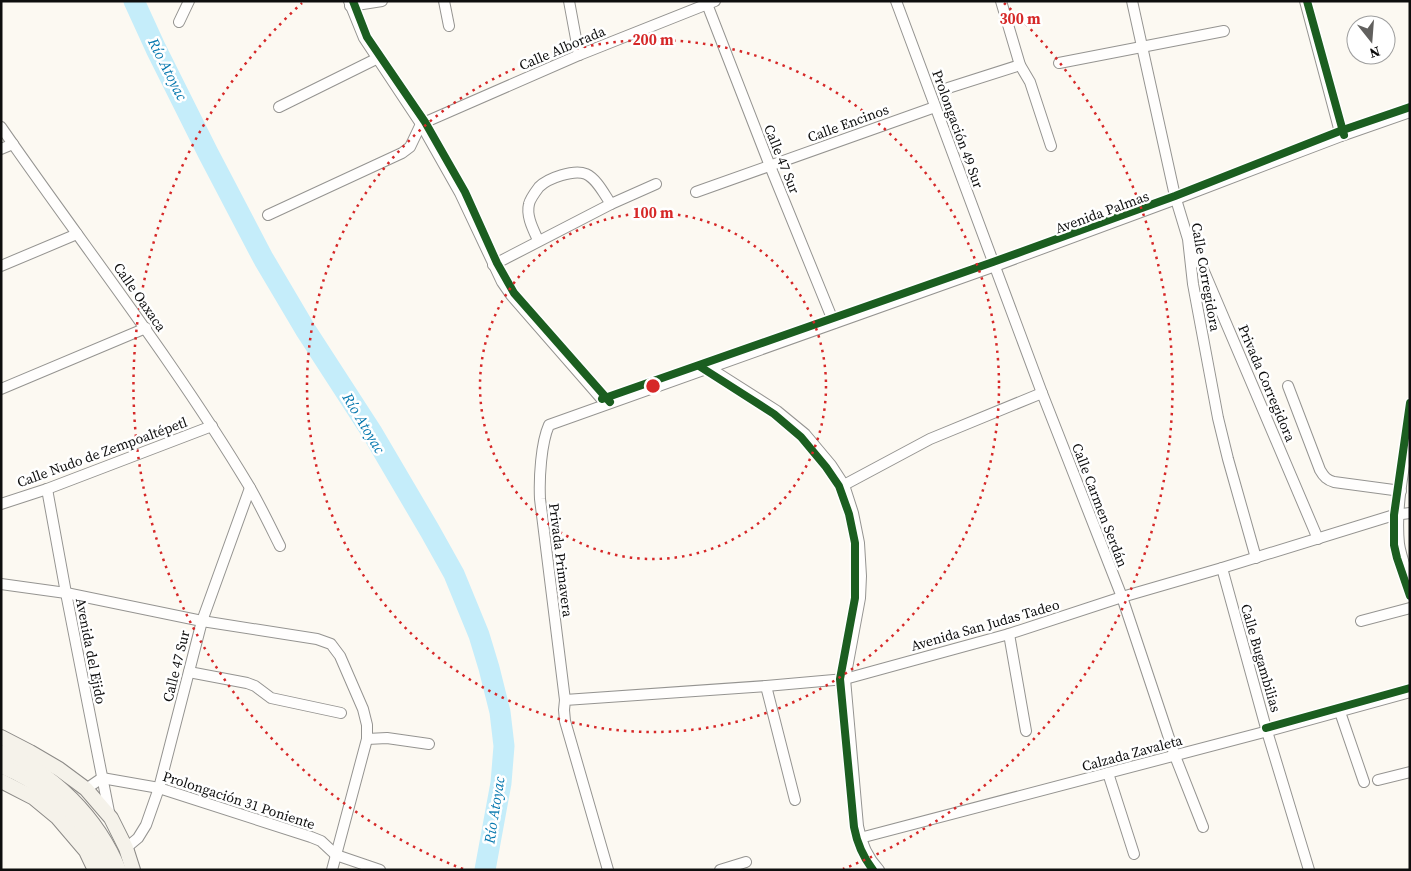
<svg xmlns="http://www.w3.org/2000/svg" width="1411" height="871" font-family="'Source Serif 4',serif">
<rect width="100%" height="100%" fill="#fcf9f2"/>
<g fill="none" stroke-linecap="round" stroke-linejoin="round">
<path stroke="#c5edfa" stroke-width="21" d="M134 1 156 49 208 153 263 258 305 329 373 434 430 531 454 574 479 635 489 668 500 712 504 746 501 783 485 870"/>
<g stroke="#959491" stroke-width="12">
<g id="minor">
<path d="M349 1 364 38 421 124 460 193 502 282 511 295 606 404"/>
<path d="M444 1 449 26"/>
<path d="M569 1 579 55"/>
<path d="M896 1 1042 393 1122 597 1175 756 1203 827"/>
<path d="M1001 1 1020 65 1030 82 1051 146"/>
<path d="M1132 1 1175 196 1188 239 1193 284 1218 418 1228 459 1256 558"/>
<path d="M1305 1 1341 136"/>
<path d="M707 4 770 166 834 323"/>
<path d="M350 6 382 1"/>
<path d="M179 22 189 1"/>
<path d="M1059 63 1224 31"/>
<path d="M948 88 1020 65"/>
<path d="M279 107 376 59"/>
<path d="M1 127C84 247 174 361 249 486 260 505 270 526 280 546"/>
<path d="M1 149 13 144"/>
<path d="M696 192 935 107"/>
<path d="M268 215 402 153 410 147 421 124 579 55 715 1"/>
<path d="M538 240C533 229 526 216 529 204 530 199 536 191 539 187 548 178 574 169 586 174 597 179 604 194 611 204"/>
<path d="M1190 244 1203 269 1318 539"/>
<path d="M493 265 611 204 656 184"/>
<path d="M1 266 77 234"/>
<path d="M708 367 777 411 805 434 831 465 844 485 853 513 859 543 861 576 860 598 845 679 858 826C861 843 867 857 879 870"/>
<path d="M1288 386 1320 470C1324 477 1327 480 1334 482L1401 491"/>
<path d="M1 389 146 328"/>
<path d="M1410 427C1405 464 1395 506 1399 544 1401 557 1406 569 1410 582"/>
<path d="M844 485 930 439 1042 393"/>
<path d="M47 489 66 593 110 817"/>
<path d="M1 504 47 489 212 426"/>
<path d="M1222 568 1266 728 1309 870"/>
<path d="M1 584 66 593 202 621 317 639 331 644 340 656 363 709 367 725V739L332 870"/>
<path d="M1361 621 1410 608"/>
<path d="M1009 634 1026 731"/>
<path d="M189 672 247 683 255 686 271 698 341 713"/>
<path d="M766 686 795 800"/>
<path d="M565 700 540 499C539 478 541 443 549 425L995 266 1176 199 1344 135 1410 112"/>
<path d="M1340 712 1364 782"/>
<path d="M367 739 387 738 429 744"/>
<path d="M1108 773 1134 854"/>
<path d="M1378 780 1410 772"/>
<path d="M86 789 102 778 159 788 311 837 321 841 336 855 380 870"/>
<path d="M860 838 1268 731 1410 692"/>
<path d="M126 848 138 838 146 825 159 788 202 621 250 488"/>
<path d="M608 870 565 721 564 710 565 700 766 686 845 679 1009 634 1122 597 1222 568 1394 515 1410 513"/>
<path d="M720 870 746 862"/>
</g>
</g>
<g stroke="#8c8a87" stroke-width="16">
<g id="secondary">
<path d="M1 737 30 752 59 769 86 789 111 818 126 848 133 870"/>
<path d="M1 752C53 772 98 818 119 870"/>
<path d="M1 766C40 782 63 803 86 836 94 847 101 858 106 870"/>
<path d="M1 781 34 798 57 817 86 851 95 870"/>
</g>
</g>
<use href="#minor" stroke="#fffefd" stroke-width="10"/>
<use href="#secondary" stroke="#f5f2ea" stroke-width="14"/>
<g stroke="#fff" stroke-width="11">
<g id="cycleway">
<path d="M353 1 367 37 425 122 465 192 497 263 514 293 610 402"/>
<path d="M1307 1 1344 135"/>
<path d="M699 366 774 414 801 437 826 467 839 486 849 514 855 543V598L840 679 854 827C857 843 863 857 873 870"/>
<path d="M602 399 993 262 1175 196 1340 131 1410 107"/>
<path d="M1410 403 1394 515V545L1397 558 1410 596"/>
<path d="M1266 728 1410 688"/>
</g>
</g>
<use href="#cycleway" stroke="#1b5e20" stroke-width="8"/>
</g>
<g fill="none" stroke="#d62828" stroke-width="2.5" stroke-dasharray="2.5 5">
<circle cx="653" cy="386" r="173"/>
<circle cx="653" cy="386" r="346"/>
<path d="M463 869A519 519 0 0 1 302 3M1004 3A519 519 0 0 1 843 869"/>
</g>
<g text-anchor="middle" dominant-baseline="central" stroke-width="5" stroke-linejoin="round" paint-order="stroke">
<g font-size="14" fill="#0e0e0e" stroke="#fff">
<text transform="translate(562 48) rotate(-23)">Calle Alborada</text>
<text transform="translate(848 123) rotate(-20)">Calle Encinos</text>
<text transform="translate(958 129) rotate(70)">Prolongación 49 Sur</text>
<text transform="translate(782 159) rotate(68)">Calle 47 Sur</text>
<text transform="translate(1102 212) rotate(-20)">Avenida Palmas</text>
<text transform="translate(1206 277) rotate(80)">Calle Corregidora</text>
<text transform="translate(140 297) rotate(55)">Calle Oaxaca</text>
<text transform="translate(1267 383) rotate(67)">Privada Corregidora</text>
<text transform="translate(102 452) rotate(-20)">Calle Nudo de Zempoaltépetl</text>
<text transform="translate(1100 505) rotate(69)">Calle Carmen Serdán</text>
<text transform="translate(561 560) rotate(83)">Privada Primavera</text>
<text transform="translate(985 625) rotate(-16)">Avenida San Judas Tadeo</text>
<text transform="translate(91 651) rotate(79)">Avenida del Ejido</text>
<text transform="translate(1261 658) rotate(74)">Calle Bugambilias</text>
<text transform="translate(176 666) rotate(-76)">Calle 47 Sur</text>
<text transform="translate(1132 753) rotate(-15)">Calzada Zavaleta</text>
<text transform="translate(239 800) rotate(18)">Prolongación 31 Poniente</text>
</g>
<g font-size="15" font-style="italic" fill="#0879af" stroke="#fff">
<text transform="translate(168 69) rotate(63)">Río Atoyac</text>
<text transform="translate(364 423) rotate(59)">Río Atoyac</text>
<text transform="translate(494 810) rotate(-81)">Río Atoyac</text>
</g>
</g>
<circle cx="653" cy="386" r="8" fill="#d62828" stroke="#fff" stroke-width="2.5"/>
<g font-size="15" text-anchor="middle" font-weight="bold" fill="#d62828" stroke="#fff" stroke-width="5" stroke-linejoin="round" paint-order="stroke">
<text x="1020" y="24">300 m</text>
<text x="653" y="45">200 m</text>
<text x="653" y="218">100 m</text>
</g>
<rect width="1411" height="871" fill="none" stroke="#0e0e0e" stroke-width="5"/>
<g transform="translate(1371 40) rotate(163)"><circle r="24" fill="#ffffff" stroke="#9f9f9f"/>
<path d="M0-4L9 19L0 12L-9 19Z" fill="#61605e"/>
<text y="-8" font-size="14" font-weight="bold" text-anchor="middle" fill="#0e0e0e">N</text>
</g>
</svg>
